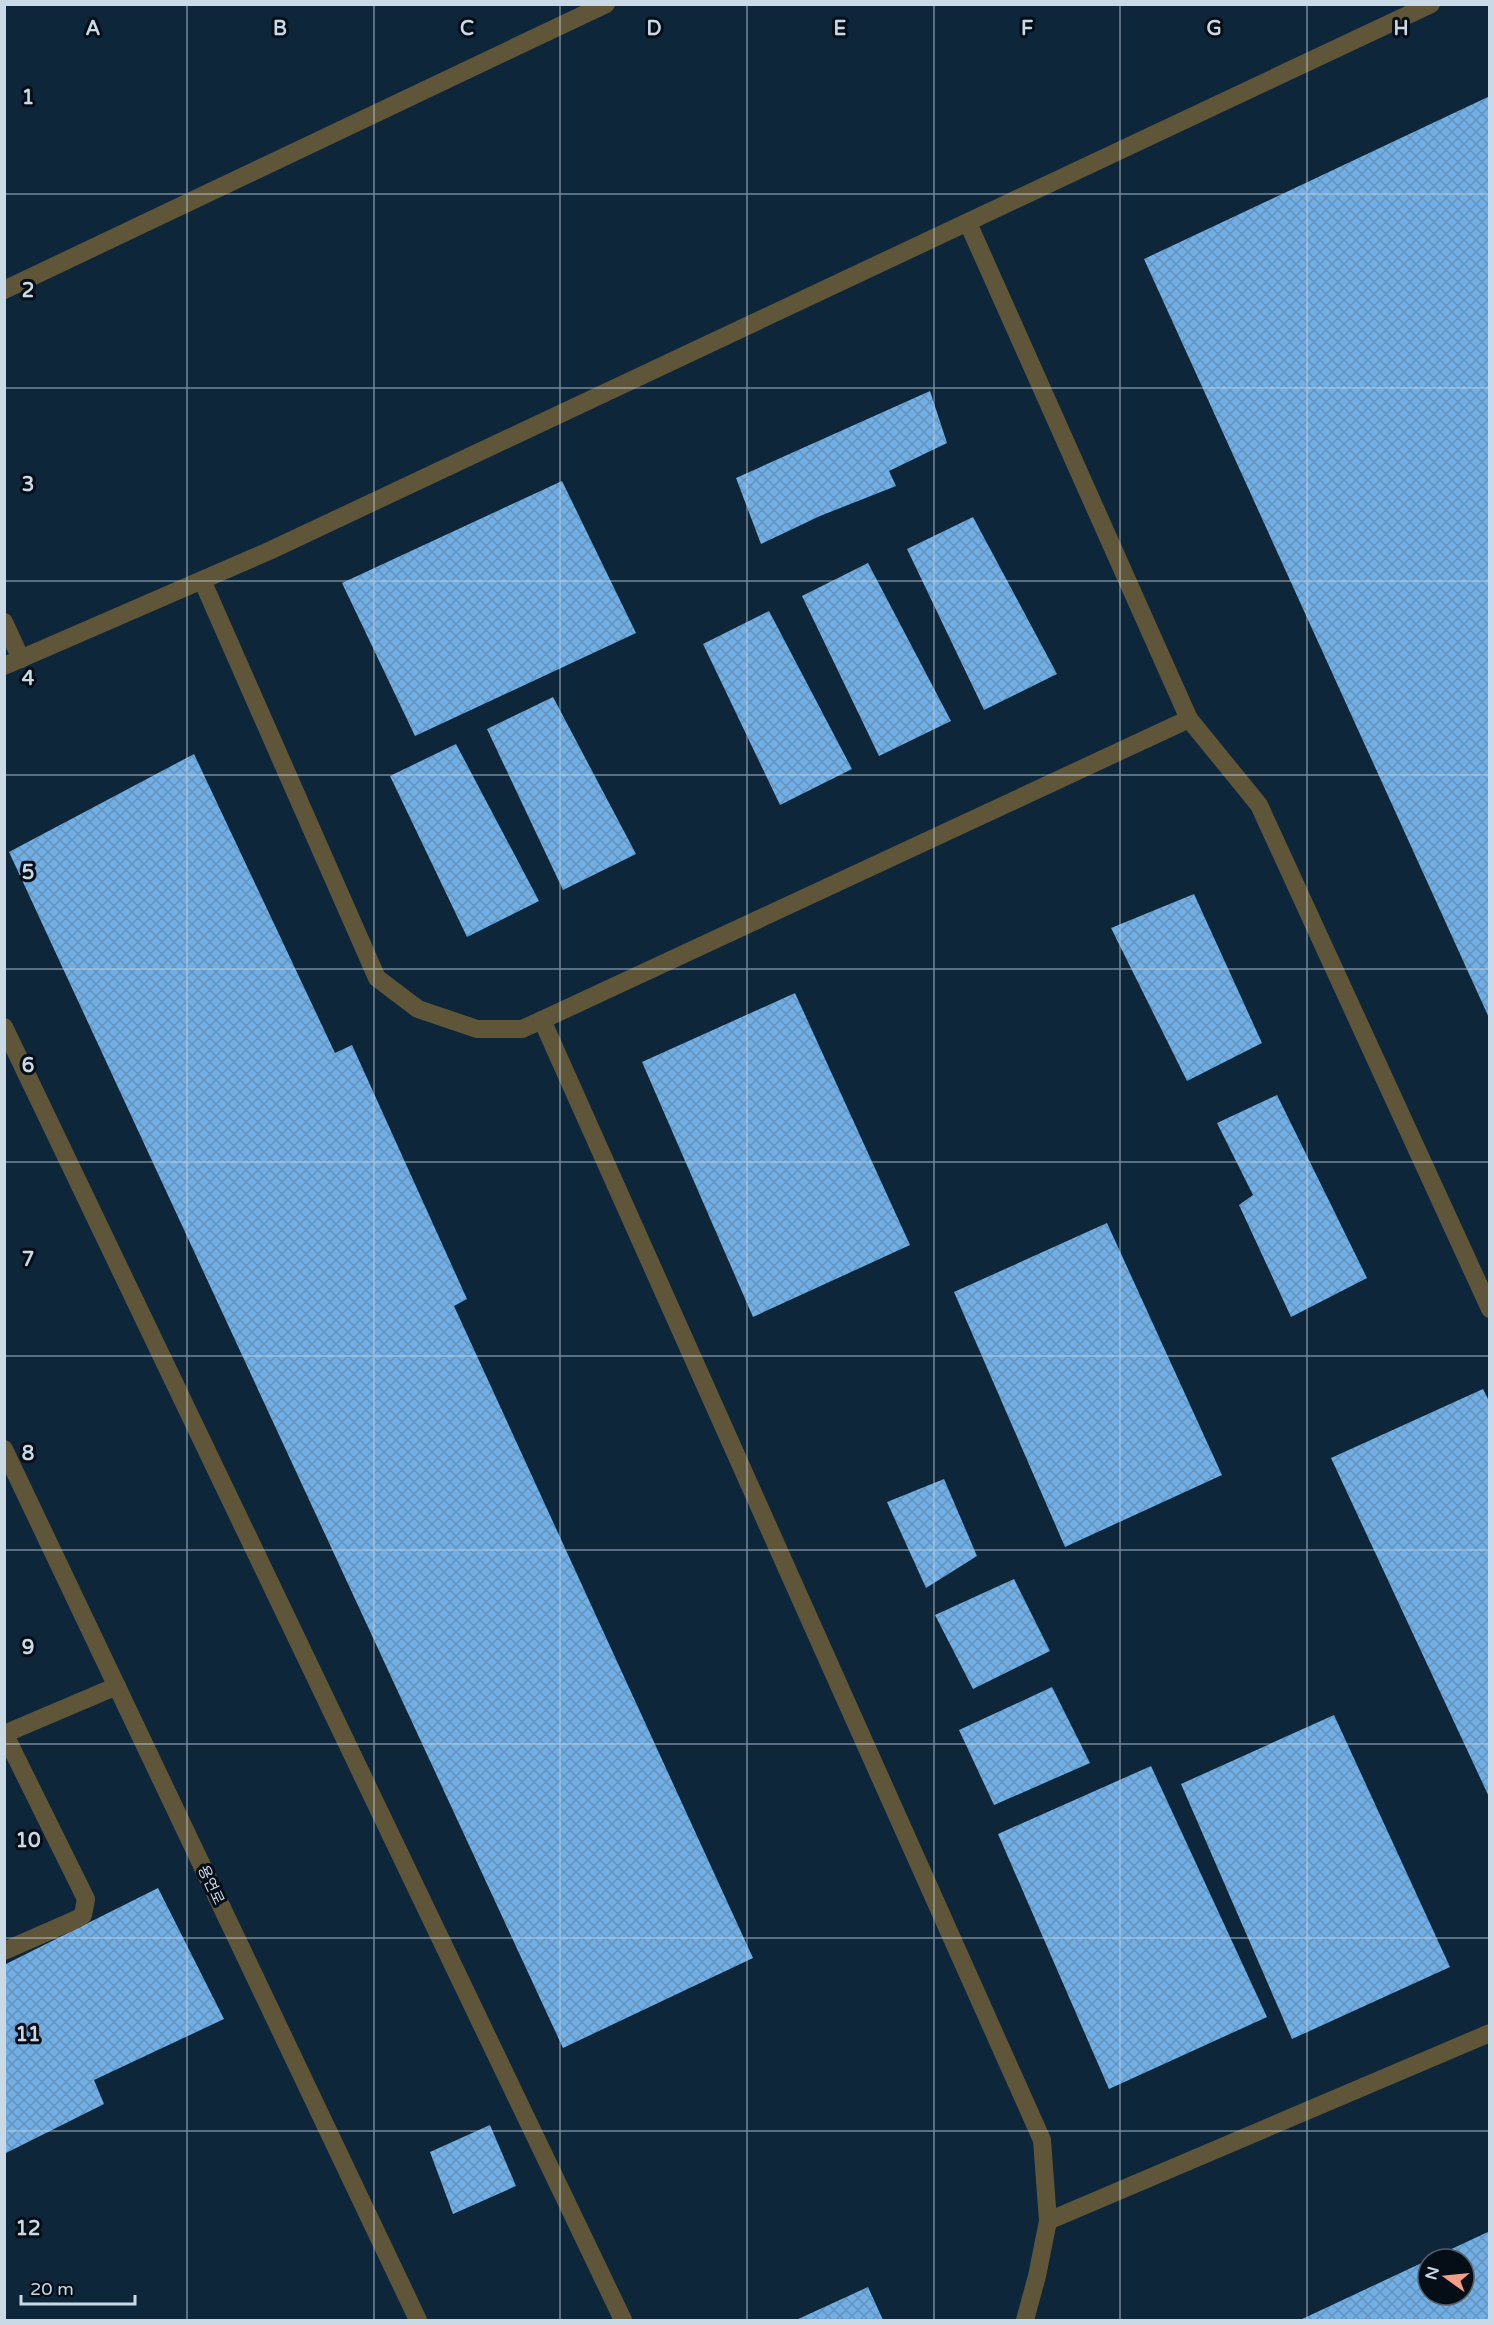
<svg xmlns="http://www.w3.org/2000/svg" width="1494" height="2325" font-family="'Varela Round','Noto Sans KR',sans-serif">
<defs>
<pattern id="building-cross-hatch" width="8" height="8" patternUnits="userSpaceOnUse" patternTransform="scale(1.5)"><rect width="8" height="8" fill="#70aee3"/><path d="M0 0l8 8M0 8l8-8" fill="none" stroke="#6393bc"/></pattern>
</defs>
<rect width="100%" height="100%" fill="#0d263a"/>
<g fill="url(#building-cross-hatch)">
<path d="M1490 96V1020L1144 259Z"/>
<path d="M930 391 947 443 889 471 896 486 820 516 761 544 736 478Z"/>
<path d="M562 481 636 633 415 736 342 583Z"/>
<path d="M973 517 1057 674 984 710 907 549Z"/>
<path d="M868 563 951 721 879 756 802 596Z"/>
<path d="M769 611 852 769 780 805 703 644Z"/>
<path d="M553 697 636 854 563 890 487 729Z"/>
<path d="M456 744 539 901 467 937 390 776Z"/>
<path d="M194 754 335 1053 352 1045 467 1299 454 1306 753 1958 563 2048 9 852Z"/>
<path d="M1194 894 1262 1043 1187 1081 1111 928Z"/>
<path d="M795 993 910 1245 753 1317 642 1062Z"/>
<path d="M1277 1095 1367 1278 1291 1317 1239 1205 1253 1195 1217 1123Z"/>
<path d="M1107 1223 1222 1475 1065 1547 954 1292Z"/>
<path d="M1483 1389 1490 1403V1799L1331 1458Z"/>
<path d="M944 1479 977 1556 926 1588 887 1502Z"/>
<path d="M1014 1579 1050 1651 973 1689 935 1615Z"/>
<path d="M1052 1687 1090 1763 994 1805 959 1730Z"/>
<path d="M1334 1715 1450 1967 1292 2039 1181 1784Z"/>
<path d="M1151 1766 1267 2017 1109 2089 998 1834Z"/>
<path d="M158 1888 224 2019 94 2080 104 2104 4 2154V1965Z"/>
<path d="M490 2125 516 2186 453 2214 430 2152Z"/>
<path d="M1490 2231V2320H1300L1428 2260V2295H1464V2259H1430Z"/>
<path d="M868 2287 883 2320H796Z"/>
</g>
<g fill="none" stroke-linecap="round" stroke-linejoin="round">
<g stroke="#5f5538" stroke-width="18">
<path d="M4 290 606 4"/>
<path d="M202 580 377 978 418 1009 477 1029H522L542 1020 1189 719 968 223"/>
<path d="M4 622 21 659"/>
<path d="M4 666 269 551 1431 4"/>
<path d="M1189 719 1259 805 1490 1309"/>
<path d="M542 1020 1042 2140 1048 2221 1037 2276 1025 2320"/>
<path d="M4 1027 623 2320"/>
<path d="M4 1449 418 2320"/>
<path d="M4 1734 117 1686"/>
<path d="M4 1951 77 1919 83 1915 86 1899 5 1735"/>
<path d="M1048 2221 1490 2033"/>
</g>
</g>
<path fill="none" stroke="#cad9e6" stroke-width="1.5" stroke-opacity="0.55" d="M187 4V2320M374 4V2320M560 4V2320M747 4V2320M934 4V2320M1120 4V2320M1307 4V2320M4 194H1490M4 388H1490M4 581H1490M4 775H1490M4 969H1490M4 1162H1490M4 1356H1490M4 1550H1490M4 1744H1490M4 1938H1490M4 2131H1490"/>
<g text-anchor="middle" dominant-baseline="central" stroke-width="6" stroke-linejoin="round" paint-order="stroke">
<g font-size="15" fill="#cad9e6" stroke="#050e17">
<text transform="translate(211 1885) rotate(65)">용연로</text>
</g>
</g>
<g font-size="20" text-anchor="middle" font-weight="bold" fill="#cad9e6" stroke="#050e17" stroke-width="6" stroke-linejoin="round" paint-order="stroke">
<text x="93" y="35">A</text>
<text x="280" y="35">B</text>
<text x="467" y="35">C</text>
<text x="654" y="35">D</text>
<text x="840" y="35">E</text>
<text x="1027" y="35">F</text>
<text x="1214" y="35">G</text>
<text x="1401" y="35">H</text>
<text x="28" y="104">1</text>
<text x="28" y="297">2</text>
<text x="28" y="491">3</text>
<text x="28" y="685">4</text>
<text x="28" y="879">5</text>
<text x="28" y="1072">6</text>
<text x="28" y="1266">7</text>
<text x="28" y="1460">8</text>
<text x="28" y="1654">9</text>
<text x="28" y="1847">10</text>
<text x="28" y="2041">11</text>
<text x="28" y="2235">12</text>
</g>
<rect width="1494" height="2325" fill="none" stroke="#cad9e6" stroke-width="12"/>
<g transform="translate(1446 2277) rotate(285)"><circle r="28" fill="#050e17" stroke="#545f6a" stroke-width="1.5"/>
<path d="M0-4.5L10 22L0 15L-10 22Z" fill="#f39f85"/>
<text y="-9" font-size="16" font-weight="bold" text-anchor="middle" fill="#cad9e6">N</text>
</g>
<path d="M21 2295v9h114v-9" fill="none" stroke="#cad9e6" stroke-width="3"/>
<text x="30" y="2295" font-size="18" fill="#cad9e6" stroke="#050e17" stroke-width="4.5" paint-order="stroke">20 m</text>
</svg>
